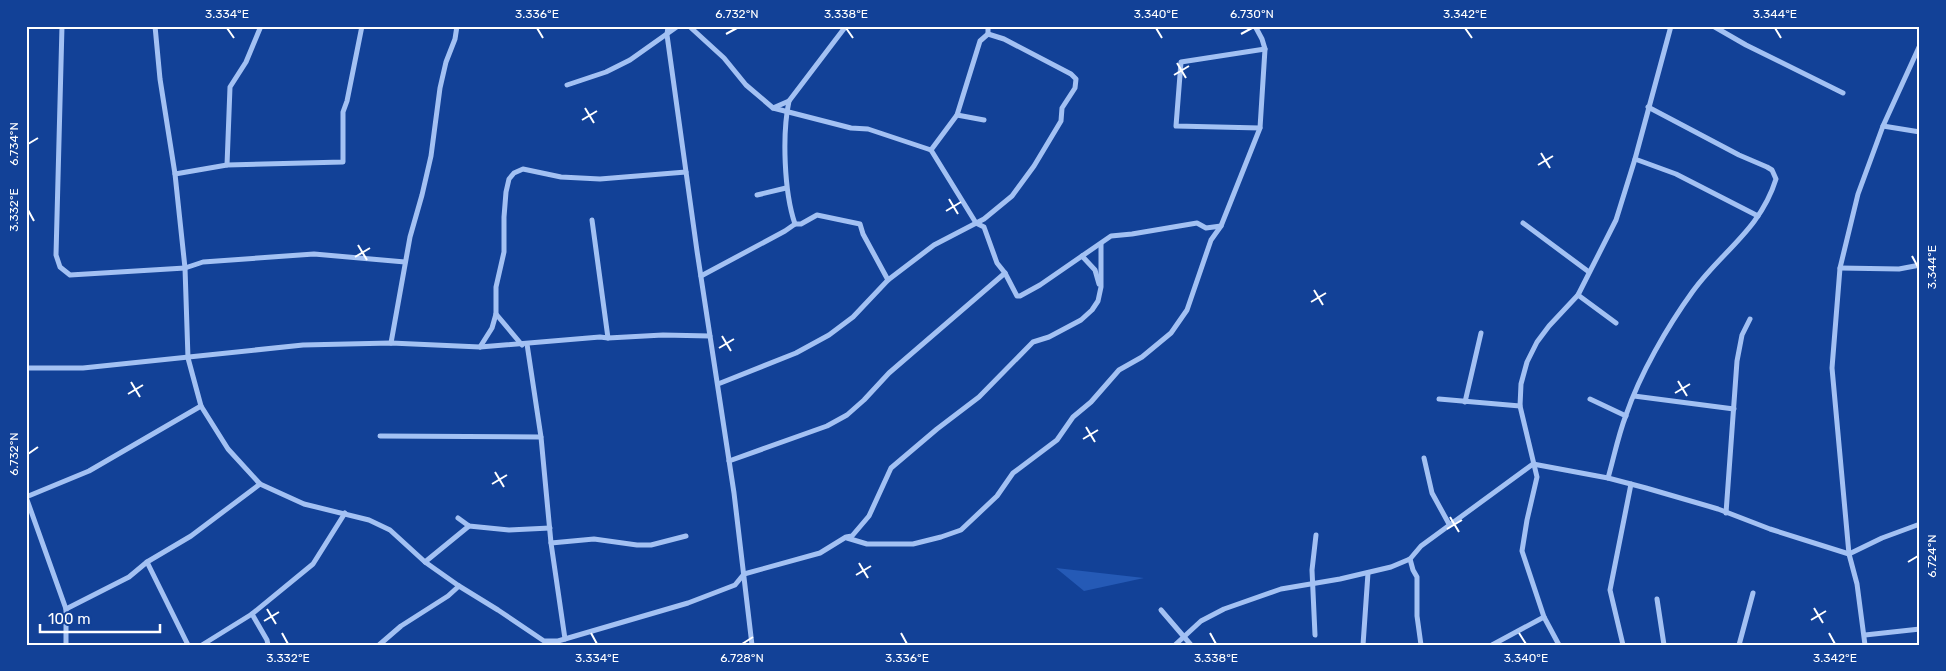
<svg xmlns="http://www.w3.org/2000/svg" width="1946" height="671" font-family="Rubik,sans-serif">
<rect width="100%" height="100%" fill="#124197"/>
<path fill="#255ab6" d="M1056 568 1144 578 1084 591Z"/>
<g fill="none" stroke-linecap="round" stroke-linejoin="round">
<g stroke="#a3c1f3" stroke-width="5">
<path d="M62 26 56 255 60 267 70 275 185 268 203 262 314 254 405 262"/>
<path d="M155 26 160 79 175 174 185 268 188 358 201 406 228 449 260 484 304 504 369 520 390 530 425 562 459 586 498 610 544 641H558L688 603 735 585 744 574 820 553 846 537 852 536 869 516 891 468 937 429 979 397 1033 342 1049 337 1081 320 1092 310 1098 301 1101 287V244"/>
<path d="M668 26 667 35 697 251 734 493 752 645"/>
<path d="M689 26 724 58 746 85 773 108 851 128 868 129 931 150 976 223 984 227 997 263 1005 273 1017 296H1020L1040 285 1111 236 1132 234 1197 223 1206 228 1221 226"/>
<path d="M988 26V34"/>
<path d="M1713 26 1746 45 1843 93"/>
<path d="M567 85 606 72 630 60 678 26"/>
<path d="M773 108 789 101 846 26"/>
<path d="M957 115 984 120"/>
<path d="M1883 126 1920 132"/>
<path d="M1260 128 1176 126 1181 62 1265 49"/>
<path d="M1635 159 1676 174 1758 216"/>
<path d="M227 165 230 87 246 62 261 26"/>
<path d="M175 174 227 165 343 162V112L347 101 362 26"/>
<path d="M757 195 786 188"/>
<path d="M592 220 608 338"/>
<path d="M1523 223 1589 272"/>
<path d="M795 224H801L817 215 860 224 863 234 888 280"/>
<path d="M1082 256 1095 270 1099 284"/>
<path d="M1840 268 1899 269 1920 265"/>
<path d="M701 276 785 231 795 224C784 192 782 134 789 101"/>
<path d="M1578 295 1616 323"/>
<path d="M496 314 522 345"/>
<path d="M391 343 410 237 422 195 431 156 440 88 446 62 455 39 457 26"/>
<path d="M527 344 541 437 551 543 565 639"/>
<path d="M480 347 492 328 496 314V287L504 252V217L506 192 509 179 514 173 523 169 561 177 600 179 686 172"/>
<path d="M26 368H83L303 345 391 343 480 347 600 337 608 338 663 335 710 336"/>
<path d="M718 384 796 353 829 335 853 317 888 280 934 245 984 219 1012 196 1034 166 1061 121 1062 108 1075 88 1076 79 1071 74 1004 39 988 34 980 41 957 115 931 150"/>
<path d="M1634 396 1734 409"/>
<path d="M1439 399 1520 406"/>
<path d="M1590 399 1626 416"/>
<path d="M1465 402 1481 333"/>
<path d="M380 436 541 437"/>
<path d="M1424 458 1432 493 1449 524"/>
<path d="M729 461 827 426 847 415 864 400 889 373 1005 273"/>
<path d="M1608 478C1614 457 1618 436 1626 415 1640 374 1667 327 1693 291 1722 251 1760 230 1776 179L1772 170 1767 167 1739 155 1648 107"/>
<path d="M26 497 89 471 201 406"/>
<path d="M26 497 66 609V645"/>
<path d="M1726 513 1737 361 1742 335 1750 319"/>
<path d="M458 518 469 526 509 530 550 528"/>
<path d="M847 538 867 544H913L941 537 961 530 997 496 1013 473 1057 440 1073 417 1091 402 1119 370 1142 357 1171 333 1187 310 1211 240 1221 226 1260 128 1265 49 1262 39 1255 26"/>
<path d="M551 543 594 539 637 545H651L686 536"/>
<path d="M1410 559 1413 570 1417 577V616L1421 645"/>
<path d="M147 562 188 645"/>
<path d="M425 562 469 526"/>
<path d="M1657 599 1664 645"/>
<path d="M66 609 129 577 147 562 191 536 260 484"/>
<path d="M1161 610 1191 645"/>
<path d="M252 614 267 640 268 645"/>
<path d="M1315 635 1312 570 1316 535"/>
<path d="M1865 635 1920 629"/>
<path d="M202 645 252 614 313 564 345 513"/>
<path d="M379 645 401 626 448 596 459 586"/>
<path d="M1175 645 1201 621 1224 609 1281 589 1340 579 1391 567 1410 559 1421 546 1533 464 1608 478 1646 488 1718 509 1770 529 1849 554 1882 538 1920 524"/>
<path d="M1363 645 1368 573"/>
<path d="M1492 645 1544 617"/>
<path d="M1559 645 1544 617 1522 551 1527 520 1537 477 1520 406 1521 384 1527 362 1537 342 1549 326 1578 295 1616 220 1635 159 1671 26"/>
<path d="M1623 645 1610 590 1631 484"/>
<path d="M1739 645 1753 593"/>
<path d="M1865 645 1857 584 1849 554 1832 368 1840 268 1858 194 1883 126 1920 45"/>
</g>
</g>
<path fill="none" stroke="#fff" stroke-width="2" d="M227 28 234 38M537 28 543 38M846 28 853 38M1156 28 1162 38M1465 28 1472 38M1775 28 1781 38M726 34 737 28M1241 34 1252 28M1177 63 1186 78M1174 75 1189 66M585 108 594 123M582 120 597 111M28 144 38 138M1541 153 1550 168M1538 165 1553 156M949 199 958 214M28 210 34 221M946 211 961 202M358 245 367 260M1912 256 1918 267M355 257 370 248M1314 290 1323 305M1311 302 1326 293M722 336 731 351M719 348 734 339M1678 381 1687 396M131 382 140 397M1675 393 1690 384M128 394 143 385M1086 427 1095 442M1083 439 1098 430M28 454 38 447M495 472 504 487M492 484 507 475M1450 517 1459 532M1447 529 1462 520M1908 562 1918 556M859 563 868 578M856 575 871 566M1814 608 1823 623M267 609 276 624M1811 620 1826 611M264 621 279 612M282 633 288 644M591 633 597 644M901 633 907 644M1210 633 1216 644M1519 633 1526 644M1829 633 1835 644M742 644 753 637"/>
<rect width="1946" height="671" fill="none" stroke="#124197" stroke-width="55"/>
<path d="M40 624v8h120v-8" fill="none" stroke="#ffffff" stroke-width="2.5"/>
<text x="48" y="624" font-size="15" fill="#ffffff" stroke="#124197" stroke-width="4" paint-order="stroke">100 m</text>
<rect x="28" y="28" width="1890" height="616" fill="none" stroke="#fff" stroke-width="2"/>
<g font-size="12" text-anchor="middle" fill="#fff">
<text x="227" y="18">3.334°E</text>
<text x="537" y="18">3.336°E</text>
<text x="737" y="18">6.732°N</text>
<text x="846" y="18">3.338°E</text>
<text x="1156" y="18">3.340°E</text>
<text x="1252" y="18">6.730°N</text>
<text x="1465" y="18">3.342°E</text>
<text x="1775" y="18">3.344°E</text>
<text transform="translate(14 144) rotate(-90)" y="4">6.734°N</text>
<text transform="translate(14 210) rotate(-90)" y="4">3.332°E</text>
<text transform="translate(1932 267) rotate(-90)" y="4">3.344°E</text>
<text transform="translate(14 454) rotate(-90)" y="4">6.732°N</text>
<text transform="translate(1932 556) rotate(-90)" y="4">6.724°N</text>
<text x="288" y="662">3.332°E</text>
<text x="597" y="662">3.334°E</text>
<text x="742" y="662">6.728°N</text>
<text x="907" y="662">3.336°E</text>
<text x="1216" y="662">3.338°E</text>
<text x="1526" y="662">3.340°E</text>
<text x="1835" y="662">3.342°E</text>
</g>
</svg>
